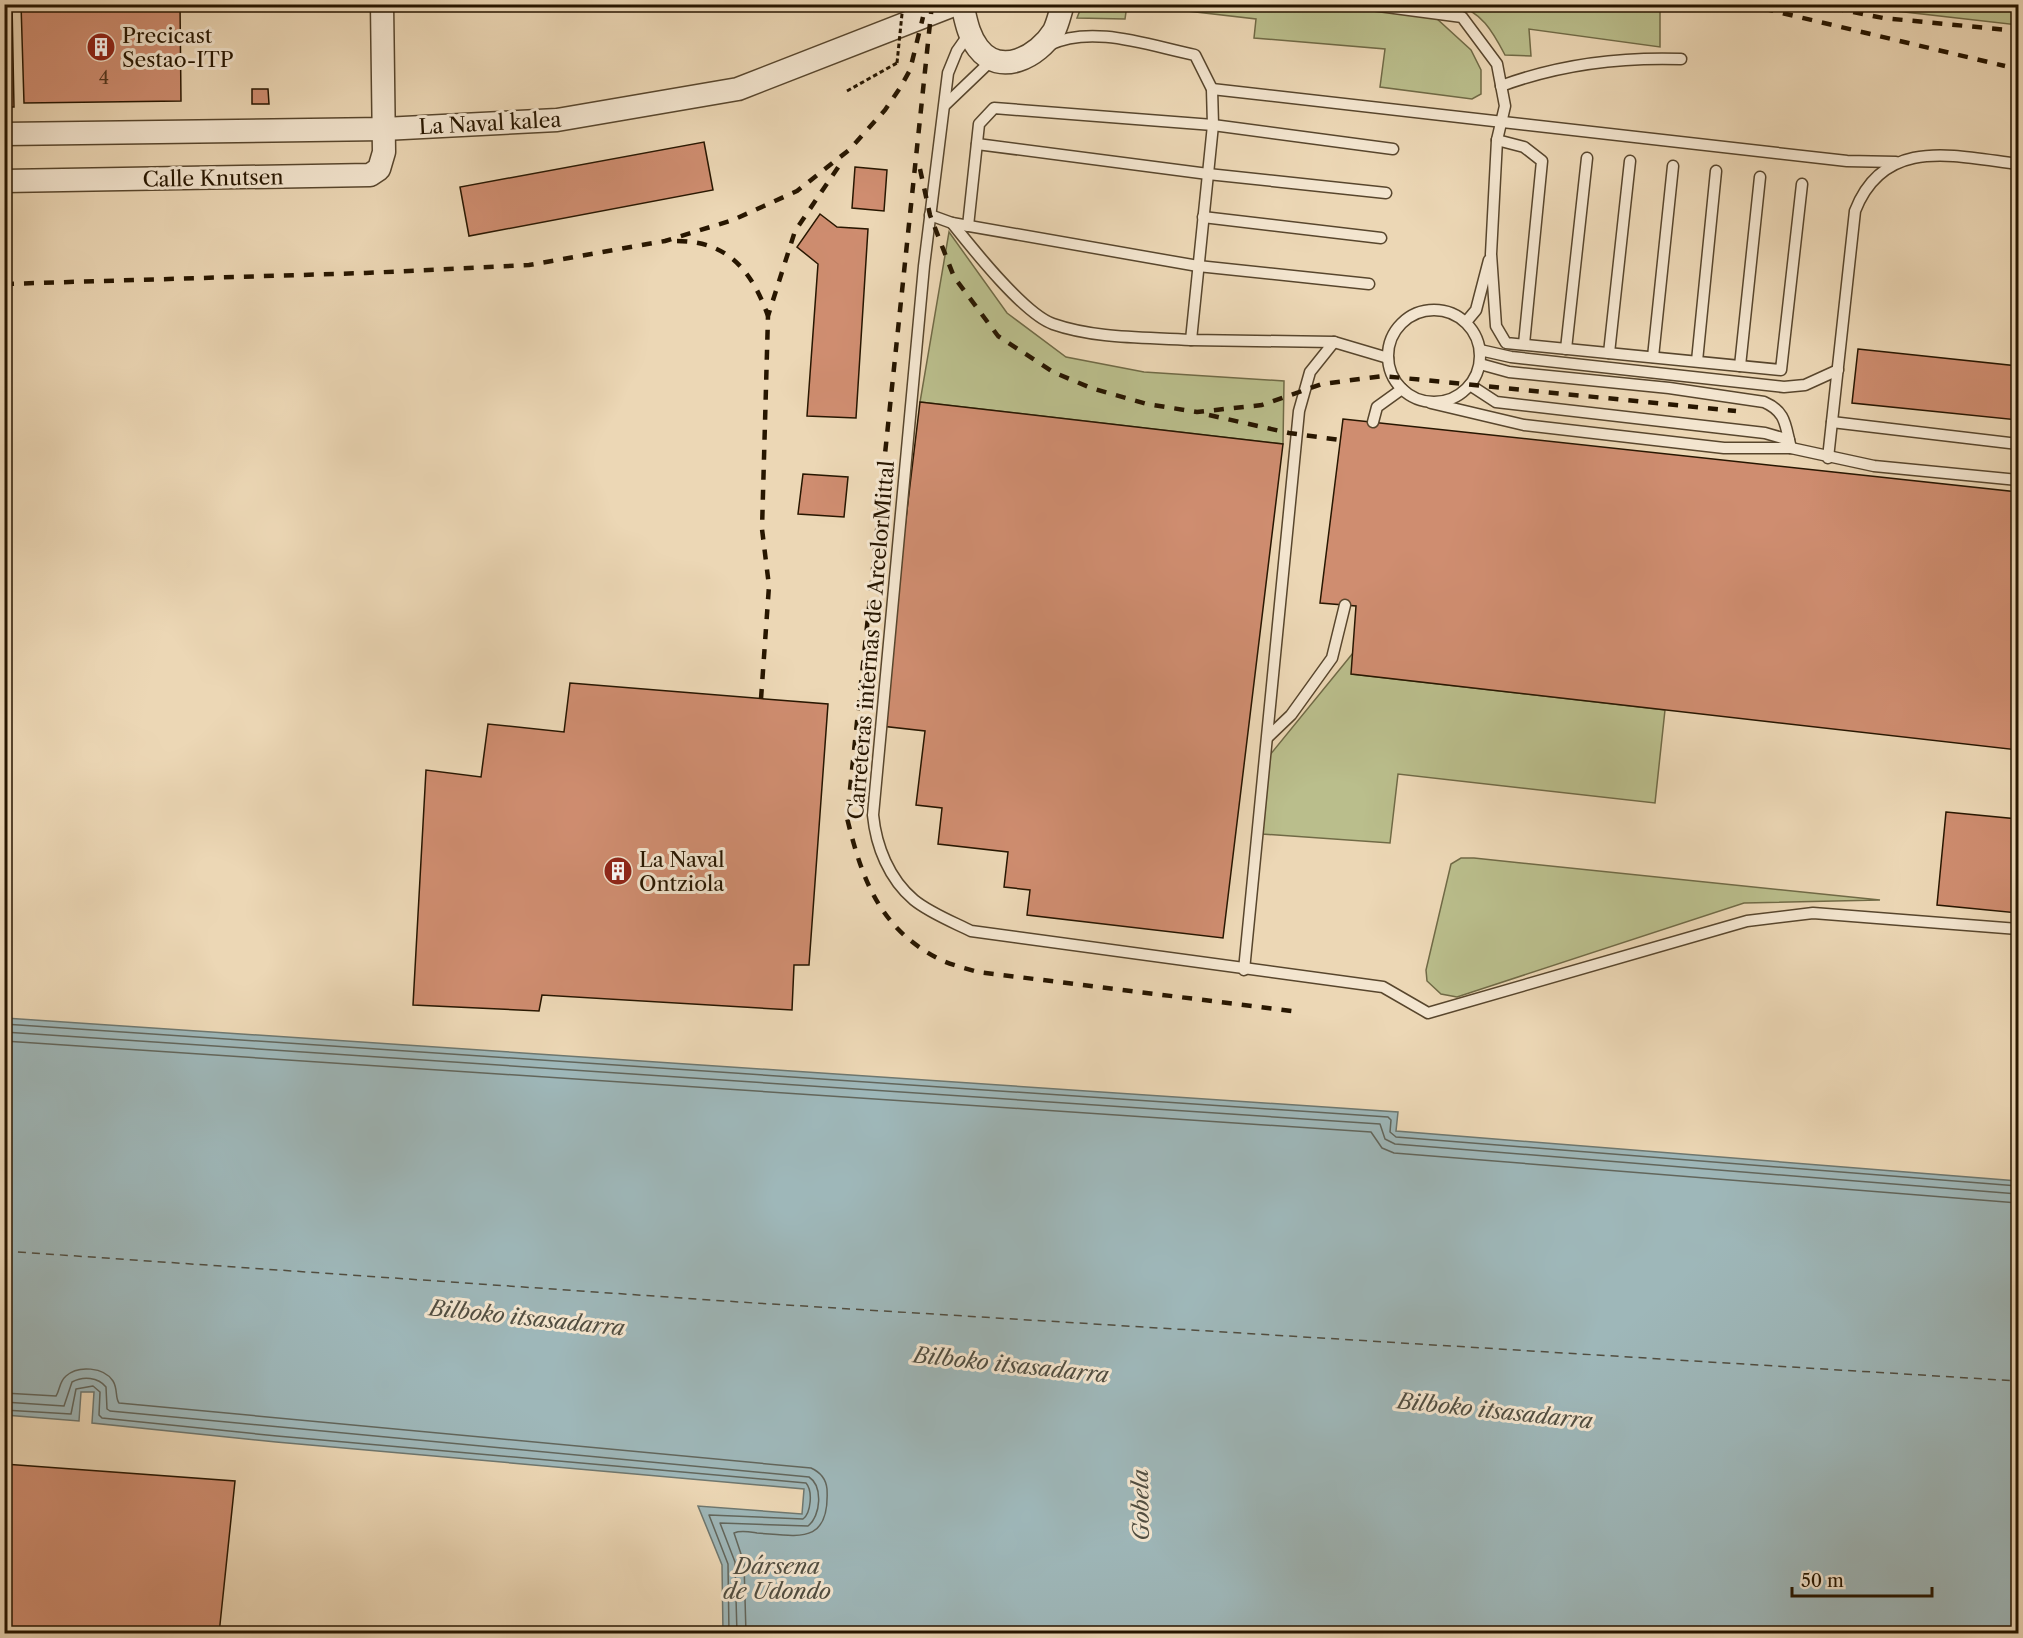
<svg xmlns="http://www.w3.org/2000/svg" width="2023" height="1638" font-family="'Libre Caslon Text',serif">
<rect width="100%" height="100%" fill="#ecd7b5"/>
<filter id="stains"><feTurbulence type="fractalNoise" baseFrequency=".00333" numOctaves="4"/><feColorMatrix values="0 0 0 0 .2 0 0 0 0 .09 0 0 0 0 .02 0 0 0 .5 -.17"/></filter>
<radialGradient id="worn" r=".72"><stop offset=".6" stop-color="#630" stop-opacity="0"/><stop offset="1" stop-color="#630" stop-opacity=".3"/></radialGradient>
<g fill="#babe8c" stroke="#706a46" stroke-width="1.5">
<path d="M1327 4 1436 18 1471 50 1481 70V94L1472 99 1380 87 1385 49 1254 38 1256 19 1135 5Z"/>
<path d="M1862 4 2018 5V25L1861 7Z"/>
<path d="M1082 5H1127L1125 19 1077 18Z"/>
<path d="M1454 5H1660V47L1529 29 1531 56 1505 55C1493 32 1481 10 1454 5Z"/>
<path d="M949 232 1007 313 1066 357 1144 372 1284 381 1283 444 920 402Z"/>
<path d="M1353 653 1352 674 1665 710 1655 803 1398 774 1390 843 1262 834 1265 761Z"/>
<path d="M1461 858H1474L1880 900 1744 903 1457 997 1441 994 1427 981 1426 970 1451 864Z"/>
</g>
<path fill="#9eb7b9" stroke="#6e776f" stroke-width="1.5" d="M5 1018 1398 1112 1396 1131 2018 1181V1633H723L722 1565 698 1506 802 1514 804 1489 276 1442 92 1423 94 1392H81L79 1421 5 1415Z"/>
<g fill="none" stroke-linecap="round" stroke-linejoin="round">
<g stroke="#62665c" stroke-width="1.5">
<path d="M4 1024 1388 1117 1391 1120 1390 1132 1396 1137 2018 1186"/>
<path d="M4 1032 1380 1124 1385 1139 1395 1144 2018 1194"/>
<path d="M4 1041 1371 1132 1382 1148 1394 1153 2018 1203"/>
<path d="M4 1393 56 1396C60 1390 59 1382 66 1376 78 1365 104 1367 113 1381 118 1389 115 1398 119 1403L811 1468C820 1472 826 1479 827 1489 830 1545 799 1536 757 1533 750 1532 741 1530 734 1533L744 1563 746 1634"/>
<path d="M4 1402 64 1406 72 1382C83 1376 98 1377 106 1387L107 1409 110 1411 809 1477C823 1486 821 1516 808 1526L720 1523 735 1562 737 1634"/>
<path d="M4 1410 71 1414 76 1389 93 1386 100 1392 99 1415 102 1418 277 1436 806 1483C813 1491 811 1513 803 1519L709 1515 728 1564 729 1634"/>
</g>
<path stroke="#514e41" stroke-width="1.5" stroke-dasharray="8 6" stroke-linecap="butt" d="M4 1251 754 1303 2018 1381"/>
</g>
<g fill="#cf8d70" stroke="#271600" stroke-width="1.5">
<path d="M4 4H12L14 107H4Z"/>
<path d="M21 4H180L181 101 24 103Z"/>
<path d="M252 89H268L269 104H252Z"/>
<path d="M704 142 713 190 469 236 460 187Z"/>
<path d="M855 167 887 170 884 211 852 208Z"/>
<path d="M820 214 837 227 868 229 856 418 807 416 818 264 797 247Z"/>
<path d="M1858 349 2018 366V420L1852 403Z"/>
<path d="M920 402 1283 444 1223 938 1027 915 1030 890 1004 887 1008 852 938 844 942 808 916 805 925 731 881 726Z"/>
<path d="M1343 419 2018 492V750L1351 674 1356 606 1320 603Z"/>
<path d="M803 474 848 477 844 517 798 514Z"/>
<path d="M570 683 828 704 809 965H794L792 1010 542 995 539 1011 413 1005 426 770 481 777 488 724 564 732Z"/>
<path d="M1946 812 2018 819V913L1937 905Z"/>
<path d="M4 1464 235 1481 219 1634H4Z"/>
</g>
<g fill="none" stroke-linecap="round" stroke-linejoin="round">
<g stroke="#58462d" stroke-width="13">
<g id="service">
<path d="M1364 4 1462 17 1497 64 1505 106 1497 140 1491 254 1496 326 1506 343 1781 370 1802 184"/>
<path d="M969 34 957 51 948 73 924 266 873 815C876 846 889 879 914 900 930 913 953 922 971 931L1383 987 1428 1013 1747 921 1813 913 2018 929"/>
<path d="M1049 45C1093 24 1150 46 1195 55L1212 89 1213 125 1191 340 1334 342 1388 358"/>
<path d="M1501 86C1560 64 1619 57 1681 59"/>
<path d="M1212 89 1847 161 1896 162"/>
<path d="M945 105 992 60"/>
<path d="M1497 140 1524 147 1542 161 1524 344"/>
<path d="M977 144 1208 174 1386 193"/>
<path d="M930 215 952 223 1198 266 1369 284"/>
<path d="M1203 217 1381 238"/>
<path d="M952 223C972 248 1024 314 1053 324 1096 339 1146 337 1191 340"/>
<path d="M968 226 979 124 994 108 1213 125 1393 149"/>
<circle cx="1434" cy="356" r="46"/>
<path d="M1466 322 1476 310 1489 260"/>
<path d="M1566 349 1587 158"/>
<path d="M1480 350 1511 357 1784 387 1805 385 1838 370"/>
<path d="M1609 353 1630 161"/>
<path d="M1653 357 1673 166"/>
<path d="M1697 361 1716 171"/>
<path d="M1480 364 1509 372 1669 388 1764 402C1787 412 1785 426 1791 448"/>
<path d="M1740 366 1760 177"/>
<path d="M1470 385 1496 402 1765 433 1789 440"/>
<path d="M1431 403 1524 425 1724 448H1791L1874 466 2018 480"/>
<path d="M1373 422 1377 407 1402 389"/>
<path d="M1832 422 2018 444"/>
<path d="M1828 458 1855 211C1884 136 1954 156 2018 164"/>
<path d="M1268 737 1291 715 1332 658 1345 605"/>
<path d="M1244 970 1299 411 1310 372 1334 342"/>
</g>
</g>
<g stroke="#58462d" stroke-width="25">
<g id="minor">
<path d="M962 4C966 20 968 35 978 48 1000 77 1038 57 1054 31 1058 23 1060 13 1063 4"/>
<path d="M4 134 384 129 557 120 738 89 956 4"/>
<path d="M4 181 370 175 379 169 384 152 382 4"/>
</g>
</g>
<path stroke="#271600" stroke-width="3" stroke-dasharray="4.5 3" stroke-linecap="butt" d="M847 91 897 63"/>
<use href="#service" stroke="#f3e5cf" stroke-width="10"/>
<use href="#minor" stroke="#f3e5cf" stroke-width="22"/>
<g stroke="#271600" stroke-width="4.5" stroke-dasharray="10 10" stroke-linecap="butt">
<path d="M932 4 847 818C862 879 879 928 939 959 951 965 965 968 978 972L1300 1012"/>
<path d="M1744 4 2005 66"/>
<path d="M1814 4 1883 18 2018 31"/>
<path d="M920 169 930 215 954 277 998 336 1053 372 1091 388 1147 404 1197 412 1262 405 1322 384 1383 376 1736 411"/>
<path d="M677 241C728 241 752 271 768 316"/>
<path d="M4 284 366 273 529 265 665 241 733 220 797 191 849 150 885 110 900 88 910 70 923 17"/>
<path d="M1209 415 1289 433 1340 440"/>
<path d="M761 699 769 586 762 529 768 316 795 231 843 160"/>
</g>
<path stroke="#271600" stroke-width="3" stroke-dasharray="4.5 3" stroke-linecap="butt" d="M897 63 903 4"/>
</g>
<defs>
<g id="building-disc" transform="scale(1.5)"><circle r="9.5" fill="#8f2418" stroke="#f3e5cf"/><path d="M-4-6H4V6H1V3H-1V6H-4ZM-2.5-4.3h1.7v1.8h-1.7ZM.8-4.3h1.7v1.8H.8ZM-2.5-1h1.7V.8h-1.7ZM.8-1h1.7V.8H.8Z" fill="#fff"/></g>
</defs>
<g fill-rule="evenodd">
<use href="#building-disc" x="101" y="47"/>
<use href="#building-disc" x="618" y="871"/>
</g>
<g text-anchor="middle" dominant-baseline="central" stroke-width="6" stroke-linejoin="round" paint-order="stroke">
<g font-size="18" fill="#51341c">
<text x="104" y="78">4</text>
</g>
<g font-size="21" fill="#271600" stroke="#f3e5cf" text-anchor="start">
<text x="122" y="35">Precicast<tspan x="122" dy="24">Sestao-ITP</tspan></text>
<text x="639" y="859">La Naval<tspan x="639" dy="24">Ontziola</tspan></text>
</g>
<g font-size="21" fill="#271600" stroke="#f3e5cf">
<text transform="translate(490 123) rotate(-3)">La Naval kalea</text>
<text transform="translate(213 178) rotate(-1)">Calle Knutsen</text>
<text transform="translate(871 640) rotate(-85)">Carreteras internas de ArcelorMittal</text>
</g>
<g font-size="22" font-style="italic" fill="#514e41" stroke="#f3e5cf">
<text transform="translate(527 1318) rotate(6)">Bilboko itsasadarra</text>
<text transform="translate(1011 1365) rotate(6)">Bilboko itsasadarra</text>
<text transform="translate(1495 1411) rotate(6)">Bilboko itsasadarra</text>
<text transform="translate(1141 1505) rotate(-91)">Gobela</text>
<text x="777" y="1566">Dársena<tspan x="777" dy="25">de Udondo</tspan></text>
</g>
</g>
<rect width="2023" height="1638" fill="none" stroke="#ecd7b5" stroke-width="24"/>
<rect x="6" y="6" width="2011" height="1626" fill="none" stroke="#271600" stroke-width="3"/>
<rect x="12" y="12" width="1999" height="1614" fill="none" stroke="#271600" stroke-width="1.5"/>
<path d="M1792 1587v9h140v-9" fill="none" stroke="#271600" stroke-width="3"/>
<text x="1801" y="1587" font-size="18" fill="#271600" stroke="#f3e5cf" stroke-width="4.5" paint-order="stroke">50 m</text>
<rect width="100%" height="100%" filter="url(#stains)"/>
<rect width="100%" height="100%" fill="url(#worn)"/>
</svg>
